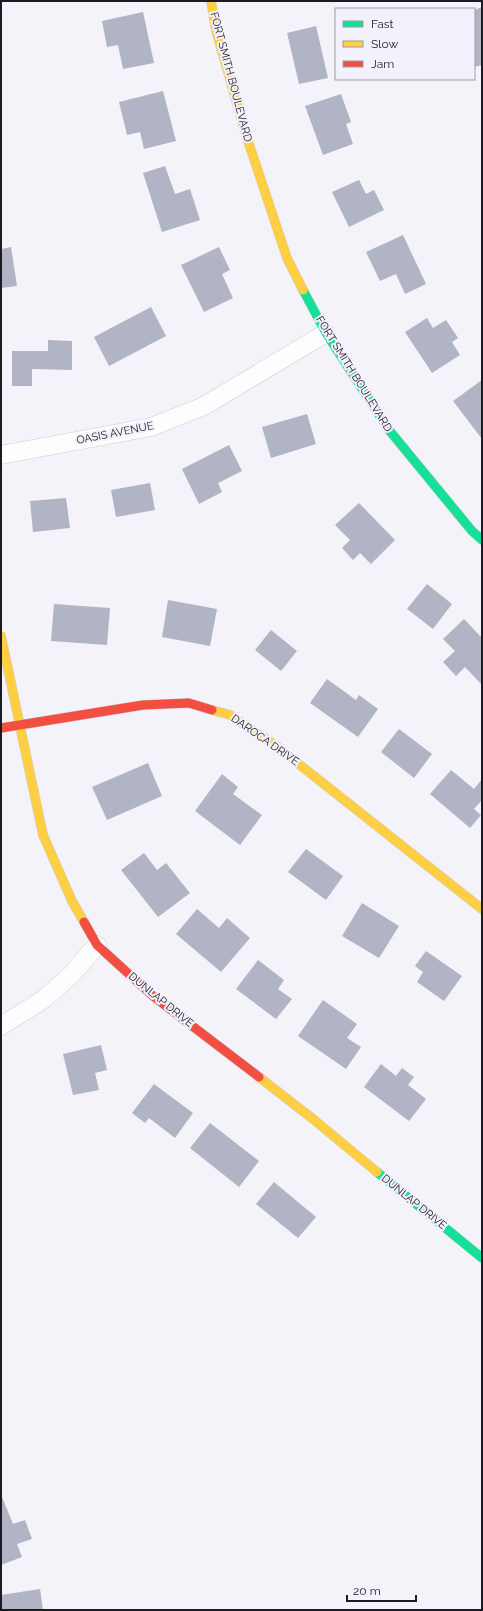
<svg xmlns="http://www.w3.org/2000/svg" width="483" height="1611" font-family="Raleway,sans-serif">
<rect width="100%" height="100%" fill="#f4f3f9"/>
<g fill="#b0b4c4">
<path d="M482 7V65L474 67V10Z"/>
<path d="M143 12 154 63 123 69 118 45 107 47 102 21Z"/>
<path d="M316 26 328 78 299 84 287 33Z"/>
<path d="M163 91 176 141 144 149 140 132 127 135 119 102Z"/>
<path d="M341 94 351 122 346 124 353 144 323 155 305 106Z"/>
<path d="M165 166 175 194 190 189 200 220 162 232 143 173Z"/>
<path d="M359 180 366 194 374 190 384 210 349 227 332 192Z"/>
<path d="M403 235 426 284 405 294 396 274 380 281 366 252Z"/>
<path d="M11 247 17 286 1 288V249Z"/>
<path d="M219 247 230 270 222 274 233 298 204 312 181 265Z"/>
<path d="M151 307 166 336 109 366 94 337Z"/>
<path d="M427 318 433 328 446 320 458 338 452 342 460 355 432 373 405 332Z"/>
<path d="M48 340 72 341V370L32 369V386H12V351H48Z"/>
<path d="M482 380V439L453 401Z"/>
<path d="M307 414 316 444 271 458 262 427Z"/>
<path d="M229 445 242 471 218 483 222 492 199 504 182 469Z"/>
<path d="M150 483 155 510 116 517 111 490Z"/>
<path d="M66 498 70 528 33 532 30 501Z"/>
<path d="M359 503 395 540 371 564 360 553 353 560 342 548 350 540 335 525Z"/>
<path d="M427 584 452 604 433 629 407 609Z"/>
<path d="M168 600 217 609 210 646 162 637Z"/>
<path d="M54 604 110 608 107 645 51 641Z"/>
<path d="M464 619 482 638V685L465 667 456 676 443 662 455 651 443 639Z"/>
<path d="M271 630 297 651 281 671 255 650Z"/>
<path d="M327 679 356 700 359 695 378 709 358 737 310 703Z"/>
<path d="M399 729 432 754 414 778 381 752Z"/>
<path d="M148 763 162 796 107 820 92 787Z"/>
<path d="M451 770 474 789 482 779V800L474 809 481 815 470 828 430 794Z"/>
<path d="M222 774 238 787 233 794 262 815 240 845 195 811Z"/>
<path d="M306 849 343 876 326 900 288 872Z"/>
<path d="M144 853 157 870 166 863 190 893 158 917 121 870Z"/>
<path d="M362 903 399 926 379 958 342 936Z"/>
<path d="M197 909 219 928 227 918 250 938 221 972 176 934Z"/>
<path d="M426 951 462 976 444 1001 417 982 423 972 415 966Z"/>
<path d="M258 960 284 980 278 989 292 999 276 1019 236 989Z"/>
<path d="M323 1000 357 1024 347 1038 361 1047 346 1069 298 1036Z"/>
<path d="M101 1045 107 1070 95 1073 99 1090 73 1095 63 1054Z"/>
<path d="M381 1064 396 1076 402 1068 414 1077 408 1085 426 1099 409 1121 364 1087Z"/>
<path d="M154 1084 193 1113 175 1138 149 1118 145 1123 132 1113Z"/>
<path d="M210 1123 259 1161 239 1187 190 1148Z"/>
<path d="M274 1182 316 1217 298 1238 256 1204Z"/>
<path d="M1 1497H2L13 1524 25 1520 32 1539 17 1544 22 1557 1 1565Z"/>
<path d="M40 1589 43 1610H2L1 1595Z"/>
</g>
<g fill="none" stroke-linecap="round" stroke-linejoin="round">
<g stroke="#cfcdd5" stroke-width="19">
<g id="street">
<path d="M1 455 151 427 204 406 326 333"/>
<path d="M1 1026 44 999 71 975 97 945"/>
</g>
</g>
<g stroke="#cfcdd5" stroke-width="10">
<g id="fast">
<path d="M303 290 326 333 389 430 472 531 482 540"/>
<path d="M377 1172 482 1258"/>
</g>
</g>
<g stroke="#cfcdd5" stroke-width="10">
<g id="slow">
<path d="M211 1 216 30 247 138 287 258 303 290"/>
<path d="M1 636 43 835 72 901 84 922"/>
<path d="M212 710 230 715 276 746 482 909"/>
<path d="M259 1077 313 1119 377 1172"/>
</g>
</g>
<g stroke="#cfcdd5" stroke-width="10">
<g id="jam">
<path d="M1 728 143 705 189 703 212 710"/>
<path d="M84 922 97 945 153 996 259 1077"/>
</g>
</g>
<use href="#street" stroke="#fdfdfe" stroke-width="18"/>
<use href="#fast" stroke="#16e098" stroke-width="9"/>
<use href="#slow" stroke="#ffcf43" stroke-width="9"/>
<use href="#jam" stroke="#f24e42" stroke-width="9"/>
</g>
<g text-anchor="middle" dominant-baseline="central" stroke-width="4" stroke-linejoin="round" paint-order="stroke">
<g font-size="11" fill="#1b1922" stroke="#f3f1fb">
<text transform="translate(231 77) rotate(75)">FORT SMITH BOULEVARD</text>
<text transform="translate(354 374) rotate(58)">FORT SMITH BOULEVARD</text>
<text transform="translate(115 433) rotate(-11)">OASIS AVENUE</text>
<text transform="translate(265 740) rotate(35)">DAROCA DRIVE</text>
<text transform="translate(161 1000) rotate(39)">DUNLAP DRIVE</text>
<text transform="translate(414 1202) rotate(39)">DUNLAP DRIVE</text>
</g>
</g>
<rect width="483" height="1611" fill="none" stroke="#1b1922" stroke-width="4"/>
<rect x="335" y="8" width="140" height="72" fill="#f3f1fb" stroke="#9d9ba4"/>
<rect x="343" y="21" width="20" height="6" fill="#16e098" stroke="#9d9ba4"/>
<text x="371" y="28" font-size="12" fill="#1b1922">Fast</text>
<rect x="343" y="41" width="20" height="6" fill="#ffcf43" stroke="#9d9ba4"/>
<text x="371" y="48" font-size="12" fill="#1b1922">Slow</text>
<rect x="343" y="61" width="20" height="6" fill="#f24e42" stroke="#9d9ba4"/>
<text x="371" y="68" font-size="12" fill="#1b1922">Jam</text>
<path d="M347 1595v6h69v-6" fill="none" stroke="#1b1922" stroke-width="2"/>
<text x="353" y="1595" font-size="12" fill="#1b1922" stroke="#f3f1fb" stroke-width="3" paint-order="stroke">20 m</text>
</svg>
